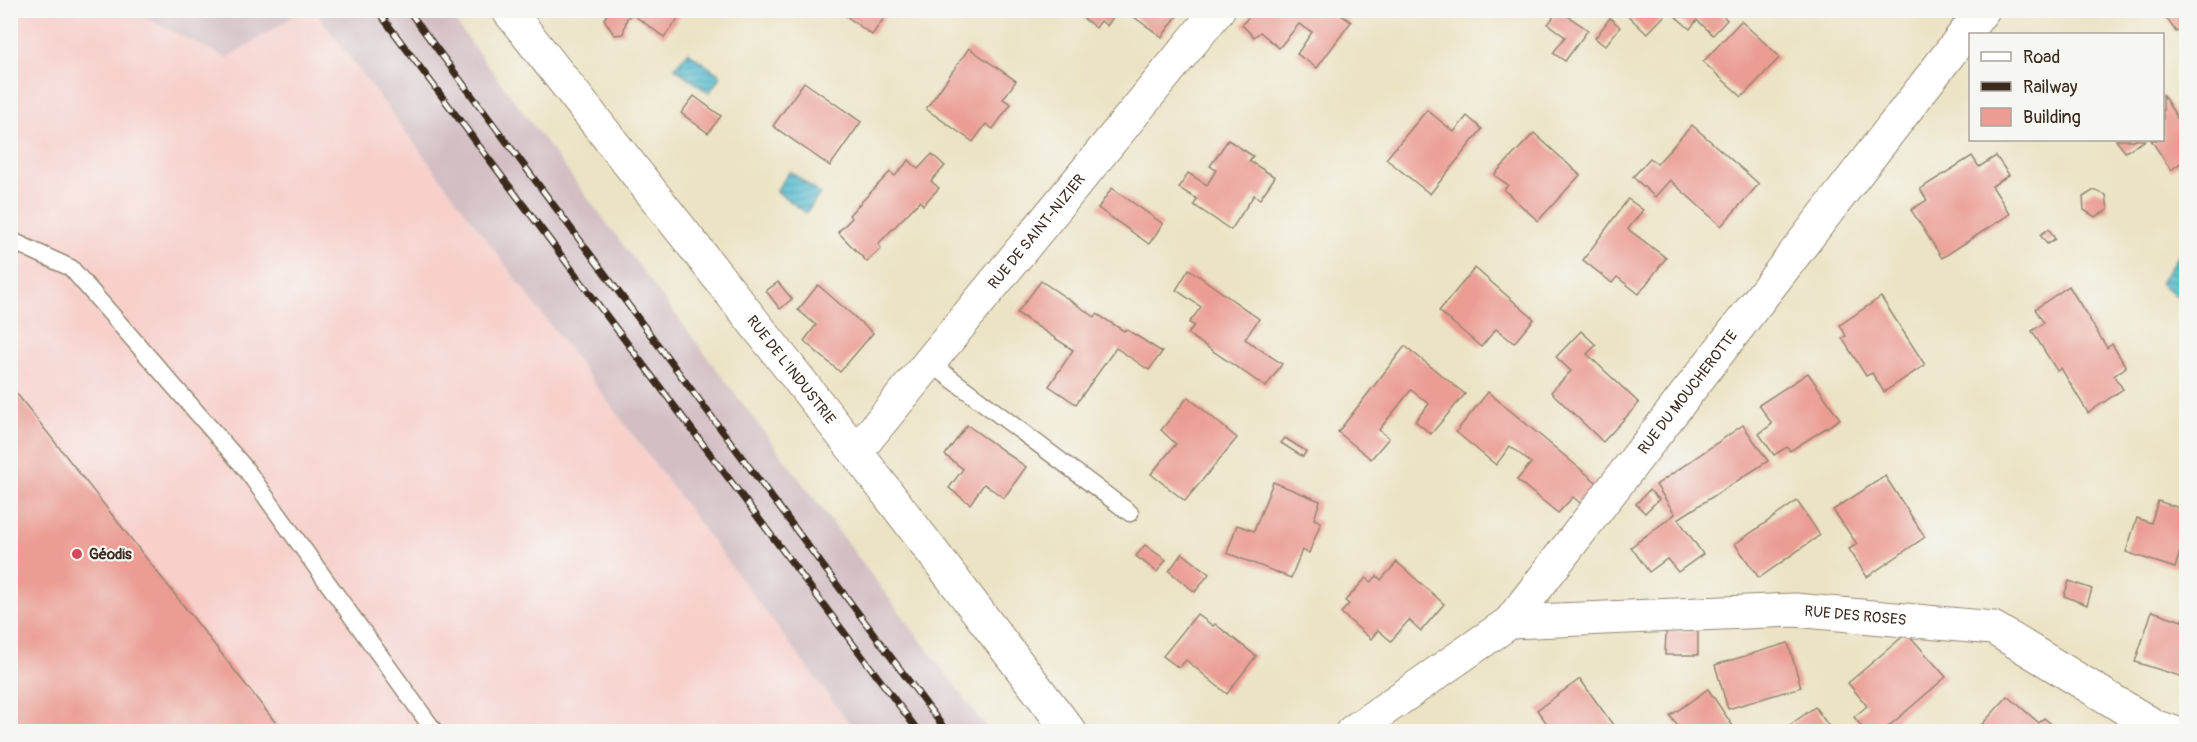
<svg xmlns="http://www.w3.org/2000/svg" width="2197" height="742" font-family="Pangolin,sans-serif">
<defs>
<pattern id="water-rules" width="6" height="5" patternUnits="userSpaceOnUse" patternTransform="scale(1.5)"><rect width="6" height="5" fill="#52bbcf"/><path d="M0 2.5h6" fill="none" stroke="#4598a7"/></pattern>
</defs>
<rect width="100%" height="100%" fill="#f6f6f2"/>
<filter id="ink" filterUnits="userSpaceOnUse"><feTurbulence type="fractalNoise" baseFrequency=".0167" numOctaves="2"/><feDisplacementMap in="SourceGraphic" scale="12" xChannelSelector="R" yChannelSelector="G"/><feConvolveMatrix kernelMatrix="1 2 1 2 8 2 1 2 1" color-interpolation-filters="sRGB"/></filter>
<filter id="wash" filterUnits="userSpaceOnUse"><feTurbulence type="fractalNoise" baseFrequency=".008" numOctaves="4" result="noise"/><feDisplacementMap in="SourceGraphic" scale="24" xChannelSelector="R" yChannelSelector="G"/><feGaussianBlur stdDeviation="1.35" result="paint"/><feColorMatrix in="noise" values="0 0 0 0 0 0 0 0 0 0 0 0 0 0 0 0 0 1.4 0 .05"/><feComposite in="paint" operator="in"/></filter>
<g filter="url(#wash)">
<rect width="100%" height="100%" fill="#ece3c4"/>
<path fill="#f7d0cc" d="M10 11H130L227 58 302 11H315L855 731H11Z"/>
<g fill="#d2bec3">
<path d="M130 11 302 10V11L227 58Z"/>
<path d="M315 11H447L989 731H855Z"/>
</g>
<g fill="url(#water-rules)" stroke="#467276" stroke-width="1.5">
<path d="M688 52 721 76 709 93 675 68Z"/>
<path d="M790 171 820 194 806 213 776 191Z"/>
<path d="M2186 244V299L2185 302 2160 283Z"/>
</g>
<g id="blocks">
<g fill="#eb9c93">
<path d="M610 10H685L664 37 632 14 627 18 623 34 614 35 604 19Z"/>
<path d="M838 10H890L872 35Z"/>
<path d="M1073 10H1118L1107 26 1101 21 1096 28Z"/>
<path d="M1134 10H1170L1177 16 1162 37 1131 15Z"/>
<path d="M1254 10H1334L1351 22 1317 68 1297 54 1312 32 1299 24 1279 48 1260 32 1254 37 1242 25Z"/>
<path d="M1559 10 1588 30 1565 61 1553 53 1565 37 1548 24Z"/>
<path d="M1622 10H1718L1727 20 1713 35 1697 20 1690 29 1669 11 1647 34Z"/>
<path d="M2161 10H2186V24L2176 32Z"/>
<path d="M1610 18 1620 27 1605 46 1595 38Z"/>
<path d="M1741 21 1780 57 1742 97 1703 62Z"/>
<path d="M969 48 1016 81 1003 99 1011 104 993 129 986 124 973 142 926 109Z"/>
<path d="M804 82 861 122 830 166 773 126Z"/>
<path d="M2163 95 2186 132V159L2171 170 2151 140H2163Z"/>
<path d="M694 96 721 116 708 133 681 113Z"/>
<path d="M1427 110 1454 132 1467 116 1482 129 1430 194 1386 159Z"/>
<path d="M1692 125 1759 184 1721 226 1670 180 1655 197 1633 177 1650 158 1657 164Z"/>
<path d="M1534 133 1580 175 1538 221 1504 190 1508 185 1494 175Z"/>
<path d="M1228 140 1253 156 1249 161 1275 177 1260 199 1254 195 1231 230 1194 205 1197 199 1179 188 1188 173 1207 185 1216 170 1210 166Z"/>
<path d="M2116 140H2146L2125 152Z"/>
<path d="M932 154 945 166 931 181 939 188 923 205 920 201 878 244 881 248 867 262 838 232 852 218 849 215 890 172 895 176 909 160 918 169Z"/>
<path d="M1972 156 1979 167 1996 156 2009 175 1992 186 2010 214 1942 258 1911 210 1927 200 1920 189Z"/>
<path d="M1112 188 1163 224 1149 244 1098 208Z"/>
<path d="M2094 190 2106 195 2108 210 2095 217 2084 210 2083 197Z"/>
<path d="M1628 199 1643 210 1628 229 1666 258 1639 294 1617 277 1612 283 1583 260Z"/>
<path d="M2049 229 2055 239 2047 244 2040 235Z"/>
<path d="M1475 268 1534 319 1514 343 1496 329 1481 347 1439 311Z"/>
<path d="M1189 269 1259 319 1245 339 1282 364 1266 387 1188 334 1194 325 1189 323 1201 307 1176 290Z"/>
<path d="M1041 281 1095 317 1097 314 1124 331 1126 329 1162 352 1149 370 1116 348 1076 404 1049 386 1073 350 1017 313Z"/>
<path d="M778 282 792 299 780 309 766 291Z"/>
<path d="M818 285 873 333 840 372 804 341 816 325 798 310Z"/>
<path d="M2069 286 2107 348 2112 344 2126 367 2114 376 2123 389 2088 413 2061 368 2057 371 2032 331 2044 323 2035 309Z"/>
<path d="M1881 297 1925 365 1884 392 1872 373 1866 376 1842 338 1846 336 1840 325Z"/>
<path d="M1581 331 1596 345 1587 354 1639 403 1603 442 1551 392 1571 371 1556 357Z"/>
<path d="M1405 346 1465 394 1431 434 1415 421 1429 404 1411 390 1379 430 1389 438 1371 459 1338 432Z"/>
<path d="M1808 373 1840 419 1790 451 1787 447 1774 455 1759 434 1772 424 1759 405Z"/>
<path d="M10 385 283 732H17L10 723Z"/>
<path d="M1488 392 1607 491 1590 511 1573 497 1558 513 1517 480 1531 463 1510 446 1496 465 1456 432Z"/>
<path d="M1188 397 1237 438 1185 501 1151 474 1176 444 1161 430Z"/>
<path d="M967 425 1026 467 1004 498 984 484 970 504 949 488 963 469 945 455Z"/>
<path d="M1743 425 1768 461 1678 519 1703 554 1678 572 1667 559 1649 572 1631 547 1675 514 1656 485Z"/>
<path d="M1285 438 1306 451 1303 457 1281 443Z"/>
<path d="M1885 476 1925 537 1867 577 1849 549 1857 544 1833 510Z"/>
<path d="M1273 482 1320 501 1314 519 1321 522 1309 553 1302 550 1291 578 1227 553 1237 525 1254 531Z"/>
<path d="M1649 490 1659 499 1645 513 1636 504Z"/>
<path d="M1797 501 1820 535 1759 578 1735 544Z"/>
<path d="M2158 501 2186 510V533L2175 568 2126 552 2137 518 2151 523Z"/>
<path d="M1145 545 1166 560 1157 572 1136 556Z"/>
<path d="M1182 553 1209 574 1195 592 1169 571Z"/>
<path d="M1397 562 1444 604 1421 631 1409 620 1391 641 1378 630 1371 639 1341 613 1349 604 1345 601 1366 578 1371 582 1377 576 1381 580Z"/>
<path d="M2069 581 2092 589 2087 605 2064 596Z"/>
<path d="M2186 609V678L2135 662 2152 611 2182 621Z"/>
<path d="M1197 614 1213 626 1215 624 1256 656 1227 694 1186 660 1179 668 1163 656Z"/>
<path d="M1666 631H1698V655H1665Z"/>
<path d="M1907 633 1946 677 1882 732H1866L1854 717 1867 706 1848 683Z"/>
<path d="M1788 643 1801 687 1728 709 1715 665Z"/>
<path d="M1580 679 1618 732H1547L1551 729 1537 710Z"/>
<path d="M1708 689 1737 732H1682L1670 716Z"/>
<path d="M2008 696 2039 723 2044 718 2061 732H1975Z"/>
<path d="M1815 707 1833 732H1790L1787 727Z"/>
</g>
</g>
</g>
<g filter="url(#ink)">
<use href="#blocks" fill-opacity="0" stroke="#948671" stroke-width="1.5"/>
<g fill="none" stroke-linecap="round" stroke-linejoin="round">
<g stroke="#948671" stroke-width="19">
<g id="service">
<path d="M10 240 71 268 245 468 435 732"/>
<path d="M929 362 1130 513"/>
</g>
</g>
<g stroke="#948671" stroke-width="35">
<g id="minor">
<path id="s1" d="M508 10 856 452 1070 732"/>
<path id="s2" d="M856 452 1218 10"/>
<path id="s3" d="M1510 622 1795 610 1993 628 2156 727 2172 732"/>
<path id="s4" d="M1352 732 1510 622 1983 10"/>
</g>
</g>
<use href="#service" stroke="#fff" stroke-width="16"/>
<use href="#minor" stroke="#fff" stroke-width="33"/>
<g stroke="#3b2a1e" stroke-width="7">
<g id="rail">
<path d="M377 10 919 732"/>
<path d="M408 10 947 732"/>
</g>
</g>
<use href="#rail" stroke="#f6f6f2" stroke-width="4.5" stroke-dasharray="14" stroke-linecap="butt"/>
</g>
</g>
<circle fill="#d1495b" stroke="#f6f6f2" stroke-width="2" cx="77" cy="554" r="6"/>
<g text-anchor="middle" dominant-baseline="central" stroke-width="4.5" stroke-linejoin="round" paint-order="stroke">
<g font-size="15" fill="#3b2a1e" stroke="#f6f6f2">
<text stroke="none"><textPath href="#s2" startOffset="285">RUE DE SAINT-NIZIER</textPath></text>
<text stroke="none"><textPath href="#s1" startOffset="458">RUE DE L'INDUSTRIE</textPath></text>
<text stroke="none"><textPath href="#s4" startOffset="483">RUE DU MOUCHEROTTE</textPath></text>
<text stroke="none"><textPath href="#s3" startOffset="346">RUE DES ROSES</textPath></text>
</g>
<g font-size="15" font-weight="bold" fill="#3b2a1e" stroke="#f6f6f2" text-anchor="start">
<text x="89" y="554">Géodis</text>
</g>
</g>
<rect width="2197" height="742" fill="none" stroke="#f6f6f2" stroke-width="36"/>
<rect x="1969" y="33" width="195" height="108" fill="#f6f6f2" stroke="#aba49d" stroke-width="1.5"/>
<rect x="1981" y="52" width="30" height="9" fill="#ffffff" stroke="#aba49d" stroke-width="1.5"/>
<text x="2023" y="63" font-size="18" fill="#3b2a1e">Road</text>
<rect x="1981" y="82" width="30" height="9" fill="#3b2a1e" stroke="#aba49d" stroke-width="1.5"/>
<text x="2023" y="93" font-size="18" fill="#3b2a1e">Railway</text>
<rect x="1981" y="108" width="30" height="18" fill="#eb9c93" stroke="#aba49d" stroke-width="1.5"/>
<text x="2023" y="123" font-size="18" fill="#3b2a1e">Building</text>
</svg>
